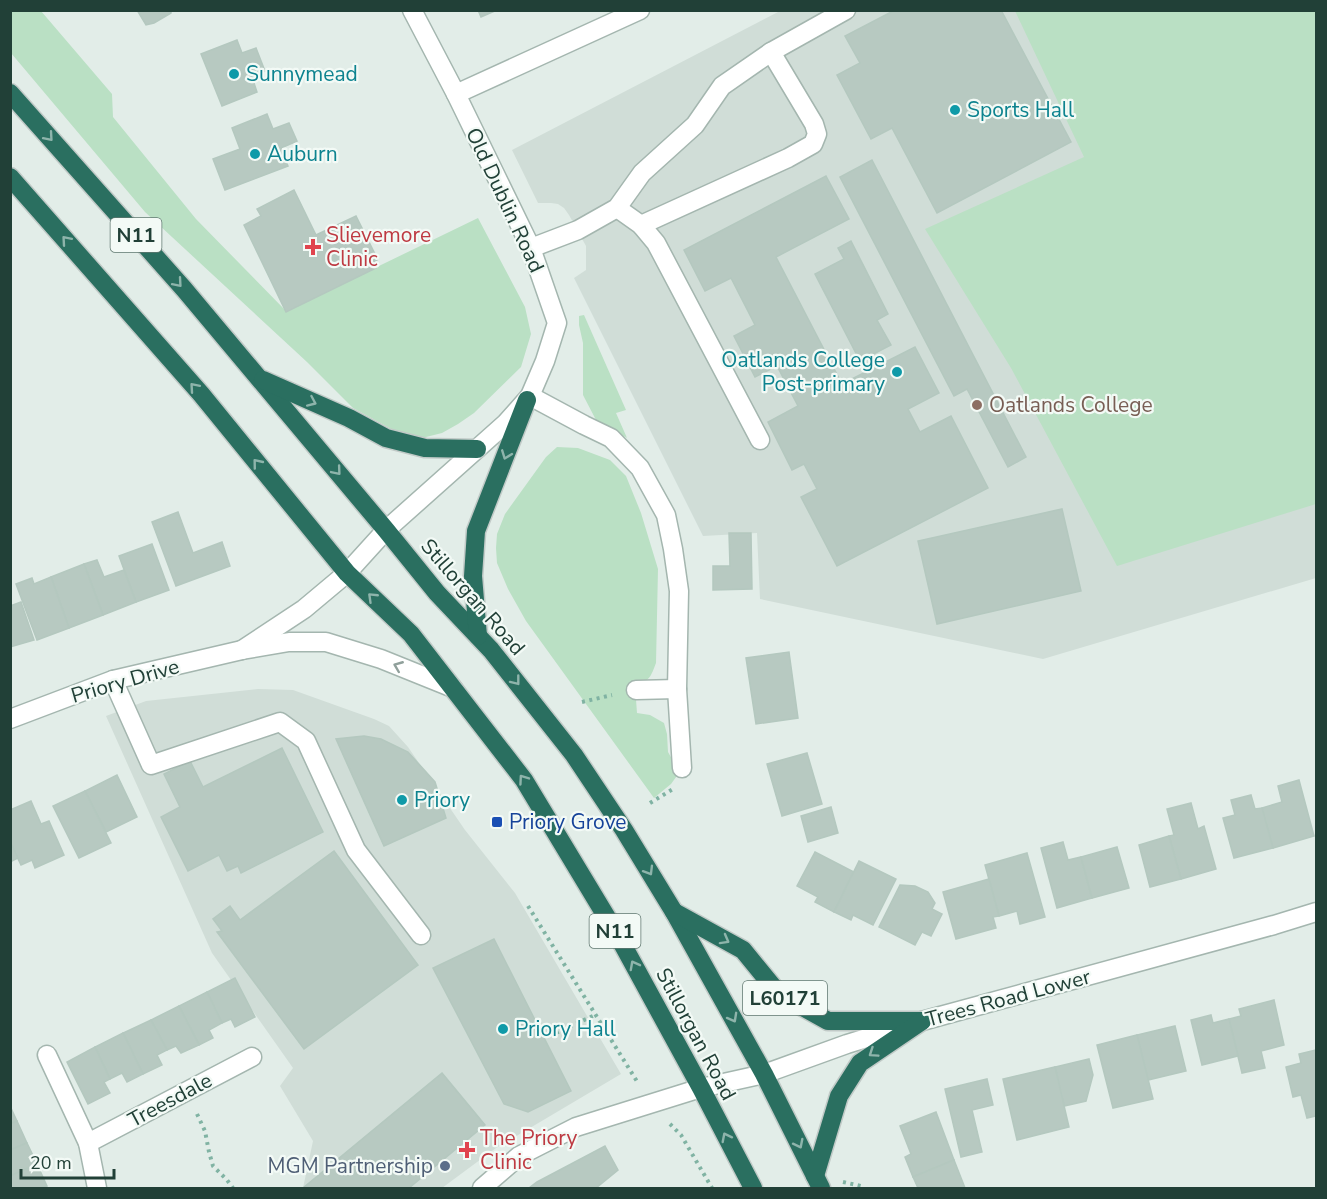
<svg xmlns="http://www.w3.org/2000/svg" width="1327" height="1199" font-family="'Nunito Sans',sans-serif">
<rect width="100%" height="100%" fill="#e2ede8"/>
<g fill="#d0ddd7">
<path d="M780 11H1316V578L1043 659 760 599 757 533 703 536 574 278 586 270V246L569 215 564 208 558 204 551 203H538L512 150Z"/>
<path d="M258 689 293 690 374 719 389 726 408 747 465 830 515 893 621 1074 496 1148 442 1188H303L313 1141 280 1086 293 1068 212 953 106 716 146 701Z"/>
</g>
<g fill="#bae0c4">
<path d="M10 11H41L112 94 113 117 196 219 286 311 478 218 525 307 531 334 521 367 474 413 458 424 442 433 426 437H406L353 408 307 362 145 212 11 53Z"/>
<path d="M1015 11H1316V504L1117 566 1011 368 925 229 1084 157Z"/>
<path d="M584 315 626 410 616 413 627 438 596 420 583 395V343L579 325V316Z"/>
<path d="M557 447 578 448 610 460 626 476 641 513 658 569 656 663C651 676 650 681 635 686L637 713 650 715 664 723 667 734 668 752 676 766 679 773 671 784 654 798 526 621 508 589 497 563 496 548 497 534 505 514 546 457Z"/>
</g>
<g fill="#b7c9c1" stroke="#b4c8bf" stroke-width="1.5">
<path d="M137 10H171V13L154 23 146 25Z"/>
<path d="M478 10H497L481 17Z"/>
<path d="M895 10H1001L1071 142 937 213 892 128 871 139 837 75 860 63 845 36Z"/>
<path d="M237 40 242 53 256 48 265 71 252 77 257 92 222 106 201 54Z"/>
<path d="M267 114 273 129 289 123 297 141 281 148 288 166 225 190 213 159 240 149 232 128Z"/>
<path d="M872 160 1026 457 1008 467 967 389 954 396 840 177Z"/>
<path d="M826 176 849 219 776 257 842 384 915 347 939 393 908 409 920 432 951 416 988 488 837 566 801 497 817 489 804 464 792 470 768 422 798 406 777 366 755 377 734 336 755 325 731 278 705 291 684 250Z"/>
<path d="M294 190 316 235 356 216 377 258 376 268 286 312 244 225 261 216 257 209Z"/>
<path d="M851 241 888 314 877 320 891 345 860 361 815 274 844 259 838 248Z"/>
<path d="M1062 509 1081 591 937 624 918 541Z"/>
<path d="M178 512 193 553 222 542 230 566 176 586 152 522Z"/>
<path d="M729 533H751L752 589 713 590V566H730Z"/>
<path d="M152 544 169 590 136 602 119 556Z"/>
<path d="M97 560 104 577 124 570 136 602 103 615 84 564Z"/>
<path d="M84 564 103 615 69 628 51 577Z"/>
<path d="M51 577 69 628 37 640 16 584 32 578 34 584Z"/>
<path d="M21 602 34 640 10 647V606Z"/>
<path d="M789 652 798 718 756 724 746 658Z"/>
<path d="M364 736 381 739 408 752 435 782 446 818 384 846 336 739Z"/>
<path d="M282 748 323 832 241 873 238 866 227 871 219 855 188 871 161 817 180 807 164 774 190 761 203 787Z"/>
<path d="M807 753 822 804 782 816 767 764Z"/>
<path d="M117 775 137 817 106 832 85 791Z"/>
<path d="M1299 780 1314 836 1273 848 1262 808 1282 802 1278 786Z"/>
<path d="M85 791 111 843 79 858 53 806Z"/>
<path d="M1251 795 1255 809 1262 808 1273 848 1234 858 1223 818 1235 815 1231 800Z"/>
<path d="M31 801 41 824 49 821 64 855 35 868 32 860 21 865 10 842V810Z"/>
<path d="M1191 803 1198 829 1204 826 1216 869 1181 879 1169 836 1174 835 1167 809Z"/>
<path d="M831 807 838 833 808 842 801 816Z"/>
<path d="M1169 836 1181 879 1150 887 1139 845Z"/>
<path d="M10 842 18 858 10 862Z"/>
<path d="M1063 842 1068 860 1081 857 1092 898 1057 908 1041 848Z"/>
<path d="M1117 847 1129 888 1092 898 1081 857Z"/>
<path d="M334 851 418 965 304 1049 217 932 222 931 213 919 230 906 240 920Z"/>
<path d="M815 852 854 872 834 912 815 902 818 897 797 886Z"/>
<path d="M1027 853 1045 917 1020 924 1017 911 999 916 985 865Z"/>
<path d="M859 861 896 879 873 925 853 915 851 920 834 912Z"/>
<path d="M989 879 999 916 993 917 996 928 956 939 943 892Z"/>
<path d="M900 885 915 886 928 892 935 903 932 909 942 914 931 936 922 932 915 945 879 927Z"/>
<path d="M494 939 571 1091 528 1112 504 1104 433 968Z"/>
<path d="M235 978 255 1017 235 1027 231 1019 222 1023 207 992Z"/>
<path d="M207 992 222 1023 209 1030 213 1038 199 1045 179 1006Z"/>
<path d="M1274 1000 1284 1045 1261 1051 1265 1068 1242 1073 1229 1019 1241 1016 1239 1009Z"/>
<path d="M179 1006 199 1045 181 1053 176 1046 167 1050 151 1020Z"/>
<path d="M1211 1015 1213 1023 1229 1019 1238 1056 1202 1065 1191 1020Z"/>
<path d="M151 1020 167 1050 157 1055 162 1065 143 1074 123 1033Z"/>
<path d="M1175 1026 1186 1071 1148 1080 1137 1035Z"/>
<path d="M123 1033 143 1074 127 1082 122 1073 110 1079 95 1047Z"/>
<path d="M1137 1035 1153 1099 1113 1108 1097 1045Z"/>
<path d="M95 1047 110 1079 104 1082 110 1093 88 1104 67 1062Z"/>
<path d="M1316 1050V1116L1307 1118 1301 1095 1293 1097 1286 1067 1301 1063 1299 1054Z"/>
<path d="M1089 1059 1093 1075 1086 1101 1064 1106 1055 1067Z"/>
<path d="M1055 1067 1069 1127 1017 1140 1003 1079Z"/>
<path d="M442 1073 485 1125 409 1188H303Z"/>
<path d="M987 1079 993 1105 972 1110 982 1152 961 1157 945 1089Z"/>
<path d="M10 1106 17 1121 10 1124Z"/>
<path d="M936 1112 954 1160 913 1177 905 1157 911 1154 900 1126Z"/>
<path d="M17 1121 27 1143 10 1150V1124Z"/>
<path d="M27 1143 37 1164 10 1176V1150Z"/>
<path d="M605 1146 618 1170 596 1188H529L537 1182Z"/>
<path d="M954 1160 965 1188H918L913 1177Z"/>
<path d="M37 1164 47 1186 41 1188H10V1176Z"/>
</g>
<g fill="none" stroke-linecap="round" stroke-linejoin="round">
<g stroke="#a4b6af" stroke-width="21">
<g id="minor">
<path d="M456 94 640 10"/>
<path d="M617 208 641 225 656 243 760 440"/>
<path d="M641 225 788 158 813 144 817 134 814 124 771 52"/>
<path d="M531 248 578 230 617 208 642 173 695 125 722 86 771 52 846 10"/>
<path d="M530 396 584 425 611 438 640 468 666 515 673 549 679 591 677 689 682 768"/>
<path d="M242 650 304 609 347 573 386 530 506 423 530 396 545 361 557 323 531 248 456 94 412 10"/>
<path d="M113 680 151 765 280 722 306 741 356 850 421 935"/>
<path d="M636 690 677 689"/>
<path d="M10 719 113 680 242 650 289 642H326L381 659 453 688"/>
<path d="M47 1055 88 1143 97 1188"/>
<path d="M88 1143 252 1057"/>
<path d="M482 1188 519 1156 576 1127 701 1088 764 1074 847 1044 922 1021 1274 925 1316 912"/>
</g>
</g>
<g stroke="#c1cac7" stroke-width="21">
<g id="highway">
<path d="M10 93 184 289 386 530 437 593 491 650 574 755 624 830 674 912 764 1074 821 1188"/>
<path d="M10 177 201 394 347 573 411 634 524 780 618 936 701 1088 753 1188"/>
<path d="M263 380 349 418 386 438 425 448 477 449"/>
<path d="M478 636 473 576 476 531 527 400"/>
<path d="M674 912 743 950 779 994 828 1021H922"/>
<path d="M815 1176 839 1096 860 1063 922 1021"/>
</g>
</g>
<g stroke="#80b3a3" stroke-width="4" stroke-dasharray="3 4.5" stroke-linecap="butt">
<path d="M582 702 612 695"/>
<path d="M650 803 673 789"/>
<path d="M528 906 638 1083"/>
<path d="M556 1033 595 1015"/>
<path d="M197 1114 205 1131 209 1152 213 1166 227 1180 233 1188"/>
<path d="M670 1124 681 1135 712 1188"/>
<path d="M843 1182 861 1186 862 1188"/>
</g>
<use href="#minor" stroke="#fff" stroke-width="18"/>
<use href="#highway" stroke="#2a6f60" stroke-width="18"/>
</g>
<defs><path id="oneway-chevron" d="M-2-3.5L2.5 0L-2 3.5" fill="none" stroke-width="1.6" stroke-linecap="round" stroke-linejoin="round" transform="scale(1.5)"/></defs>
<g stroke="#8eb4ab">
<use href="#oneway-chevron" transform="translate(49 137) rotate(49)"/>
<use href="#oneway-chevron" transform="translate(66 240) rotate(-131)"/>
<use href="#oneway-chevron" transform="translate(178 283) rotate(49)"/>
<use href="#oneway-chevron" transform="translate(194 387) rotate(-131)"/>
<use href="#oneway-chevron" transform="translate(312 402) rotate(24)"/>
<use href="#oneway-chevron" transform="translate(506 455) rotate(111)"/>
<use href="#oneway-chevron" transform="translate(257 463) rotate(-129)"/>
<use href="#oneway-chevron" transform="translate(337 471) rotate(50)"/>
<use href="#oneway-chevron" transform="translate(372 597) rotate(-136)"/>
<use href="#oneway-chevron" transform="translate(516 681) rotate(52)"/>
<use href="#oneway-chevron" transform="translate(523 779) rotate(-125)"/>
<use href="#oneway-chevron" transform="translate(649 871) rotate(59)"/>
<use href="#oneway-chevron" transform="translate(725 940) rotate(29)"/>
<use href="#oneway-chevron" transform="translate(634 965) rotate(-118)"/>
<use href="#oneway-chevron" transform="translate(733 1018) rotate(61)"/>
<use href="#oneway-chevron" transform="translate(873 1053) rotate(146)"/>
<use href="#oneway-chevron" transform="translate(726 1137) rotate(-117)"/>
<use href="#oneway-chevron" transform="translate(799 1144) rotate(63)"/>
</g>
<use stroke="#90a09b" href="#oneway-chevron" transform="translate(398 666) rotate(-158)"/>
<g fill="#0f9aa8" stroke="#f3faf6" stroke-width="2">
<circle cx="234" cy="74" r="6"/>
<circle cx="955" cy="110" r="6"/>
<circle cx="255" cy="154" r="6"/>
<circle cx="897" cy="372" r="6"/>
<circle cx="402" cy="800" r="6"/>
<circle cx="503" cy="1029" r="6"/>
</g>
<g fill="#e0444e" stroke="#f3faf6" stroke-width="2">
<path d="M310 238h6v6h6v6h-6v6h-6v-6h-6v-6h6z"/>
<path d="M464 1141h6v6h6v6h-6v6h-6v-6h-6v-6h6z"/>
</g>
<circle fill="#8d6e63" stroke="#f3faf6" stroke-width="2" cx="977" cy="405" r="6"/>
<rect fill="#1a4fb4" stroke="#f3faf6" stroke-width="2" x="491" y="816" width="12" height="12" rx="3"/>
<circle fill="#5c6f8a" stroke="#f3faf6" stroke-width="2" cx="445" cy="1166" r="6"/>
<g text-anchor="middle" dominant-baseline="central" stroke-width="4.5" stroke-linejoin="round" paint-order="stroke">
<g fill="#f3faf6" stroke="#607870" stroke-width="1.5">
<rect x="110.5" y="218" width="51" height="34" rx="4.5"/>
<rect x="589.5" y="914" width="51" height="34" rx="4.5"/>
<rect x="743" y="981" width="84" height="34" rx="4.5"/>
</g>
<g font-size="20" font-weight="bold" fill="#214037">
<text x="136" y="235">N11</text>
<text x="615" y="931">N11</text>
<text x="785" y="998">L60171</text>
</g>
<g font-size="21" fill="#0d838f" stroke="#f3faf6" text-anchor="start">
<text x="246" y="74">Sunnymead</text>
<text x="967" y="110">Sports Hall</text>
<text x="267" y="154">Auburn</text>
<text x="885" y="360" text-anchor="end">Oatlands College<tspan x="885" dy="24">Post-primary</tspan></text>
<text x="414" y="800">Priory</text>
<text x="515" y="1029">Priory Hall</text>
</g>
<g font-size="21" fill="#214037" stroke="#f3faf6">
<text transform="translate(505 200) rotate(65)">Old Dublin Road</text>
<text transform="translate(473 597) rotate(49)">Stillorgan Road</text>
<text transform="translate(125 681) rotate(-16)">Priory Drive</text>
<text transform="translate(1008 998) rotate(-15)">Trees Road Lower</text>
<text transform="translate(696 1034) rotate(62)">Stillorgan Road</text>
<text transform="translate(170 1100) rotate(-28)">Treesdale</text>
</g>
<g font-size="21" fill="#be3a42" stroke="#f3faf6" text-anchor="start">
<text x="326" y="235">Slievemore<tspan x="326" dy="24">Clinic</tspan></text>
<text x="480" y="1138">The Priory<tspan x="480" dy="24">Clinic</tspan></text>
</g>
<g font-size="21" fill="#785e54" stroke="#f3faf6" text-anchor="start">
<text x="989" y="405">Oatlands College</text>
</g>
<g font-size="21" fill="#164399" stroke="#f3faf6" text-anchor="start">
<text x="509" y="822">Priory Grove</text>
</g>
<g font-size="21" fill="#4e5e75" stroke="#f3faf6" text-anchor="end">
<text x="433" y="1166">MGM Partnership</text>
</g>
</g>
<rect width="1327" height="1199" fill="none" stroke="#214037" stroke-width="24"/>
<path d="M21 1169v9h93v-9" fill="none" stroke="#214037" stroke-width="3"/>
<text x="30" y="1169" font-size="18" fill="#214037" stroke="#f3faf6" stroke-width="4.5" paint-order="stroke">20 m</text>
</svg>
